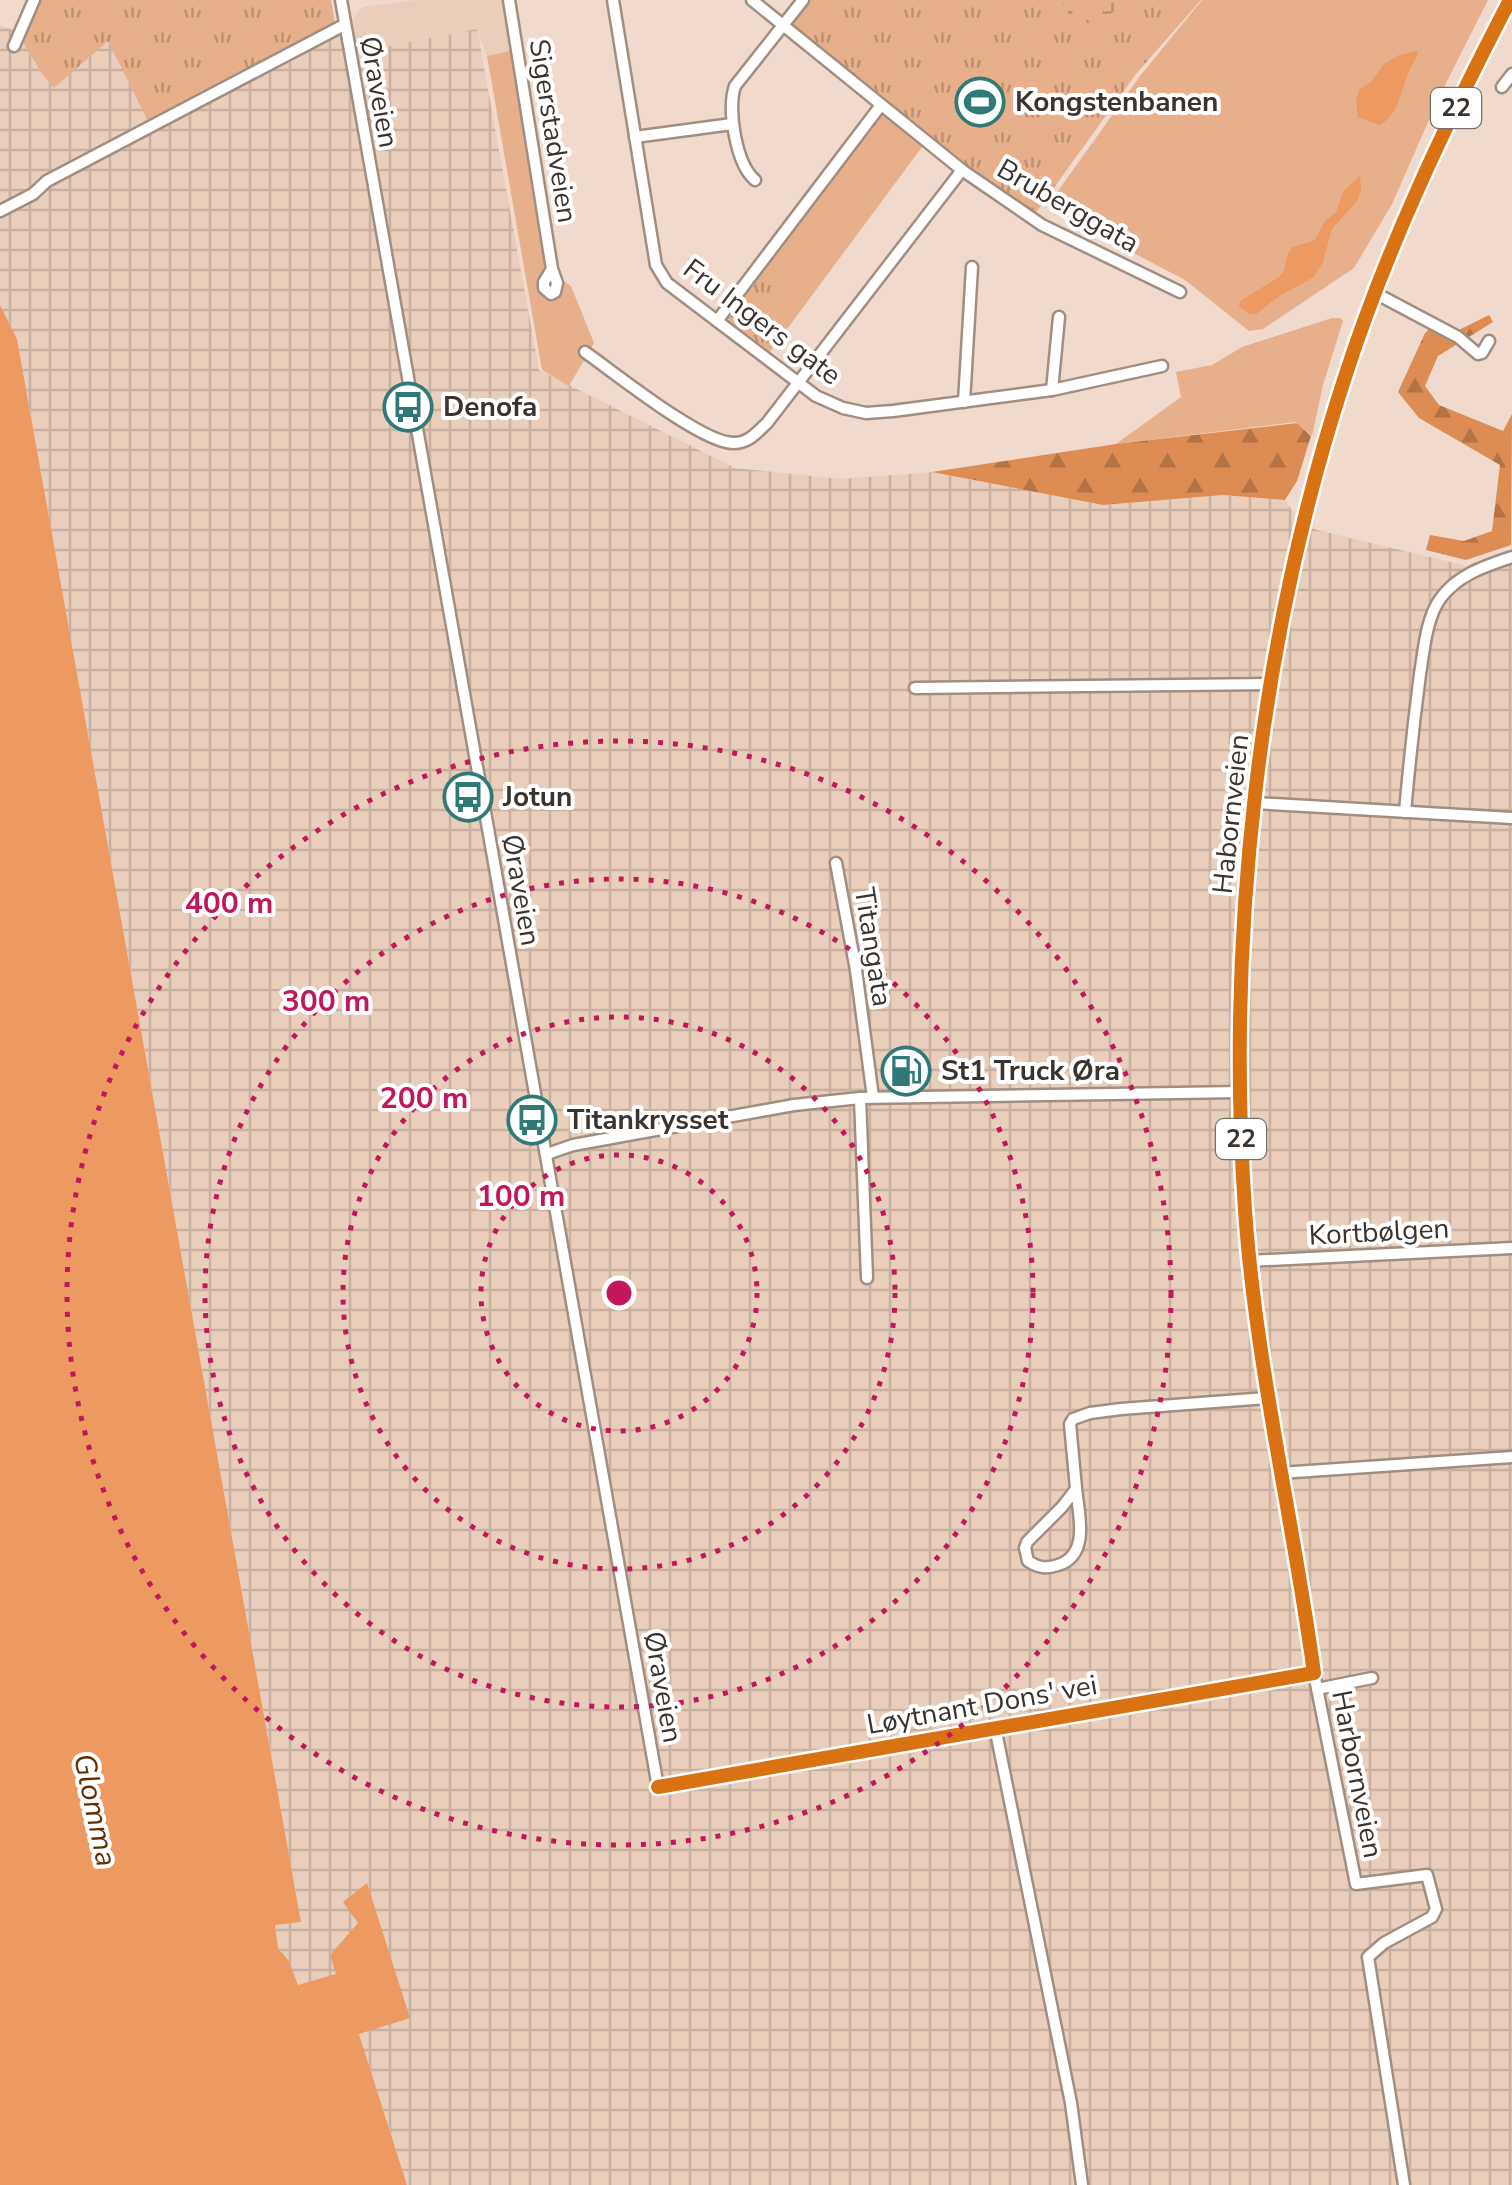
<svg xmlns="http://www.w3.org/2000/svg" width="1512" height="2185" font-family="'Nunito Sans',sans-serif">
<defs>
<pattern id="industrial-grid" width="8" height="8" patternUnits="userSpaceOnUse" patternTransform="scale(2.5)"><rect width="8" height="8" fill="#e9cebc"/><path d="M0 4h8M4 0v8" fill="none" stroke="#c9b1a2"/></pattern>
<pattern id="forest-firs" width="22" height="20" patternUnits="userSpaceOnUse" patternTransform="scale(2.5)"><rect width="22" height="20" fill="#dd8c53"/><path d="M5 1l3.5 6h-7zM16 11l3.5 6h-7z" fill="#b47345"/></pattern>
<pattern id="wetland-marsh" width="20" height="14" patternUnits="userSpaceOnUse" patternTransform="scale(2.5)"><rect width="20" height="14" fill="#e7b08b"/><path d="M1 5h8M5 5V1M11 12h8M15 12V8" fill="none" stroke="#bc9072"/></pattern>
<pattern id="park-tufts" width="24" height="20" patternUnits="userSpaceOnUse" patternTransform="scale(2.5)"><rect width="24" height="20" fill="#e7b08b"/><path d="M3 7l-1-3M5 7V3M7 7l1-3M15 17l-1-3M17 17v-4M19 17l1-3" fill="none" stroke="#bc9072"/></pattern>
</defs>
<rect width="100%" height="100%" fill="#efdacd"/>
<path fill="#e9cebc" d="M416 0H506L514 50 487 56 477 30 367 50 354 49 353 18 363 7Z"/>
<path fill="url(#industrial-grid)" d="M0 25 13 30 21 39 42 74 108 40 336 29 354 49 367 50 477 29 539 370 735 468 841 479 932 472 1103 505 1223 495 1285 500 1299 521 1317 530 1467 566 1512 550V2185H407L359 2034V1923L330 1955 337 1974 301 1986 298 1985 289 1961 278 1948 275 1925 301 1922 17 339 0 305Z"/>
<g fill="#e7b08b">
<path d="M1202 0H1488L1440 95 1392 204 1354 268 1263 329 1249 331 1185 280 1055 212 1058 191 1140 76Z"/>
<path d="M514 50 549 265 539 288 545 297H556L560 292 559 278 571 286 594 343 569 386 542 370 487 56Z"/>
<path d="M881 107 925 143 767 356 720 320Z"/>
<path d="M1332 318H1340L1343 321 1323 385 1312 436 1296 422 1116 444 1181 397 1176 372 1212 365 1242 347Z"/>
</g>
<g fill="url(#forest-firs)">
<path d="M1489 315 1493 322 1438 356 1425 386 1439 405 1503 431 1512 414 1511 545 1466 560 1426 550 1430 535 1464 541 1492 531 1500 465 1419 418 1398 392 1425 333 1437 322 1457 331Z"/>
<path d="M1297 423 1311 436 1297 481 1285 500 1223 495 1103 505 932 472 1116 444Z"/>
</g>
<path fill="url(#wetland-marsh)" d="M1061 0H1125C1111 17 1096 27 1073 23Z"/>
<g fill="url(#park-tufts)">
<path d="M39 0H331L336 29 151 127 108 41 54 88 42 74 21 39Z"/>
<path d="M811 0H1061L1073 22C1096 27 1111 17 1125 0H1201L1136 74 1035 214 963 167 791 26Z"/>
<path d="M766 259 782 285 785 317 764 350 724 319Z"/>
</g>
<g fill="#ec9a61">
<path d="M1418 51C1416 61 1411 64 1408 74 1401 92 1398 116 1379 125L1358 117 1356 100 1359 90 1371 82 1384 64 1399 55Z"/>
<path d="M1360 176 1361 191 1357 201 1332 229 1323 262 1314 277 1281 295 1256 314H1250L1239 307 1240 301 1279 277 1284 271 1288 253 1293 247 1315 240 1325 221 1336 212 1344 190Z"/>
<path d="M0 305 17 339 301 1922 275 1925 278 1948 289 1961 298 1985 336 1974 330 1955 358 1923 343 1902 367 1883 410 2018 359 2034 407 2185H0Z"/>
</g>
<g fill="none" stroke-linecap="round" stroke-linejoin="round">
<g stroke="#a18e82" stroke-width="15">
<g id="minor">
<path d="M341 0 658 1787"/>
<path d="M509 0 552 269 557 283 555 292 551 294 544 288V282L552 269"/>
<path d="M613 0 656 265 667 283 816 396 843 408 866 413 893 411 1052 390 1162 366"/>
<path d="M752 0 962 170 1042 225 1180 292"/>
<path d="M14 46 34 0"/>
<path d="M1502 87 1512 74"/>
<path d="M635 137 732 124"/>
<path d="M755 180C736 164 727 109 735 86L803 0"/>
<path d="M0 211 33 194 47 181 344 25"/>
<path d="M1375 293 1458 337 1478 354 1482 353 1489 341"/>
<path d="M717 321 881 105"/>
<path d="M585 352C615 373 703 444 734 443 749 443 757 432 767 423L962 170"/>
<path d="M1052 390 1059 317"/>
<path d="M964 402 972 267"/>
<path d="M915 688 1272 684"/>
<path d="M1255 803 1512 818"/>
<path d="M1405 812C1409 766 1414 720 1420 674 1424 650 1426 619 1440 599 1457 575 1485 566 1512 557"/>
<path d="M836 863 856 970 873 1097"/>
<path d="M860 1098 867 1278"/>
<path d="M547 1154 573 1145 794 1105 860 1098 1240 1092"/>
<path d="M1249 1261 1512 1248"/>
<path d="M1280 1473 1512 1457"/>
<path d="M1076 1489 1062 1507 1027 1542 1025 1548 1028 1561C1039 1568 1046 1569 1058 1565 1091 1555 1078 1512 1076 1488 1074 1467 1072 1445 1070 1424L1073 1419 1090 1413 1121 1409 1267 1398"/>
<path d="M1314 1673 1356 1884 1427 1875 1436 1909 1432 1917 1384 1943 1368 1957 1404 2185"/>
<path d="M1317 1689 1372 1678"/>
<path d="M995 1727 1071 2103 1082 2185"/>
</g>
</g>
<g stroke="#fff" stroke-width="19">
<path id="highway" d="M658 1787 1314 1673C1293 1518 1256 1366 1245 1210 1226 937 1259 641 1344 380 1386 249 1446 123 1510 0"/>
</g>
<use href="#minor" stroke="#fff" stroke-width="10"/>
<use href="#highway" stroke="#d97213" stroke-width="14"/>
</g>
<g fill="none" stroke="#c2185b" stroke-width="5" stroke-dasharray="5 10">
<circle cx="619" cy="1293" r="138"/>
<circle cx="619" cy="1293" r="276"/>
<circle cx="619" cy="1293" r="414"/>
<circle cx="619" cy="1293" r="552"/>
</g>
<defs>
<g id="stadium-ring" transform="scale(2.5)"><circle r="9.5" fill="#fff" stroke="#307976" stroke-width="1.5"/><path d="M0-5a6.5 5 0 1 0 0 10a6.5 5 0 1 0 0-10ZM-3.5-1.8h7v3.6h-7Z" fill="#307976"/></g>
<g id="bus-ring" transform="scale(2.5)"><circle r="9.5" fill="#fff" stroke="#307976" stroke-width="1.5"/><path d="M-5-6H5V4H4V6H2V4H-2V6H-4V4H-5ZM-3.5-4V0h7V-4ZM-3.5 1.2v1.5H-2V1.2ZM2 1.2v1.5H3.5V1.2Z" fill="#307976"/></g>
<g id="fuel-ring" transform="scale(2.5)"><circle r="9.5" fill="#fff" stroke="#307976" stroke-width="1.5"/><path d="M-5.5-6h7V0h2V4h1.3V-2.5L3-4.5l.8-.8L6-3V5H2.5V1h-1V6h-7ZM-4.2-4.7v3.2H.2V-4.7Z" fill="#307976"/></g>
</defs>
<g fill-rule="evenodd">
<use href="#stadium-ring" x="980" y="102"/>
<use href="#bus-ring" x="408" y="407"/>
<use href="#bus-ring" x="468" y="797"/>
<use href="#fuel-ring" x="906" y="1071"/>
<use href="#bus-ring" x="532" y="1120"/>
</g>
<g text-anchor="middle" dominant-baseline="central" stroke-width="8" stroke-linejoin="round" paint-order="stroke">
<g fill="#fff" stroke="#76706d" stroke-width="2.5">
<rect x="1431" y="88" width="50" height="40" rx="8"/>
<rect x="1216" y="1119" width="50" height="40" rx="8"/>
</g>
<g font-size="25" font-weight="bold" fill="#3b332e">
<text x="1456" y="108">22</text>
<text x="1241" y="1139">22</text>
</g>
<g font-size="28" fill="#3b332e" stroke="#fff">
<text transform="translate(379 92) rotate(80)">Øraveien</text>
<text transform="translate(553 131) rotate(81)">Sigerstadveien</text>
<text transform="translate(1068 206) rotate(30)">Bruberggata</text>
<text transform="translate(762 322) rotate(37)">Fru Ingers gate</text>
<text transform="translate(1231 814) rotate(-84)">Habornveien</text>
<text transform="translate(521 890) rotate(80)">Øraveien</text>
<text transform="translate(873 947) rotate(81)">Titangata</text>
<text transform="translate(1379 1232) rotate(-3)">Kortbølgen</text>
<text transform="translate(663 1687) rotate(80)">Øraveien</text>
<text transform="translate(982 1705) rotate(-10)">Løytnant Dons' vei</text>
<text transform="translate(1357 1774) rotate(79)">Harbornveien</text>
</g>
<g font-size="28" font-weight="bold" fill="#3b332e" stroke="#fff" text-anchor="start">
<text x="1015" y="102">Kongstenbanen</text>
<text x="443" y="407">Denofa</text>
<text x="503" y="797">Jotun</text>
<text x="941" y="1071">St1 Truck Øra</text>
<text x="567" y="1120">Titankrysset</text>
</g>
<g font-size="30" font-style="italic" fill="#622f00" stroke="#fff">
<text transform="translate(95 1810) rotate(78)">Glomma</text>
</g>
</g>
<circle cx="619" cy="1293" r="15" fill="#c2185b" stroke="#fff" stroke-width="5"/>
<g font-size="30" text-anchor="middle" font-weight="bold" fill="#c2185b" stroke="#fff" stroke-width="8" stroke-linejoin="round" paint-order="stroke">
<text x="229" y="913">400 m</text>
<text x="326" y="1011">300 m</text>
<text x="424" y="1108">200 m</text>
<text x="521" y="1206">100 m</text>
</g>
</svg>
